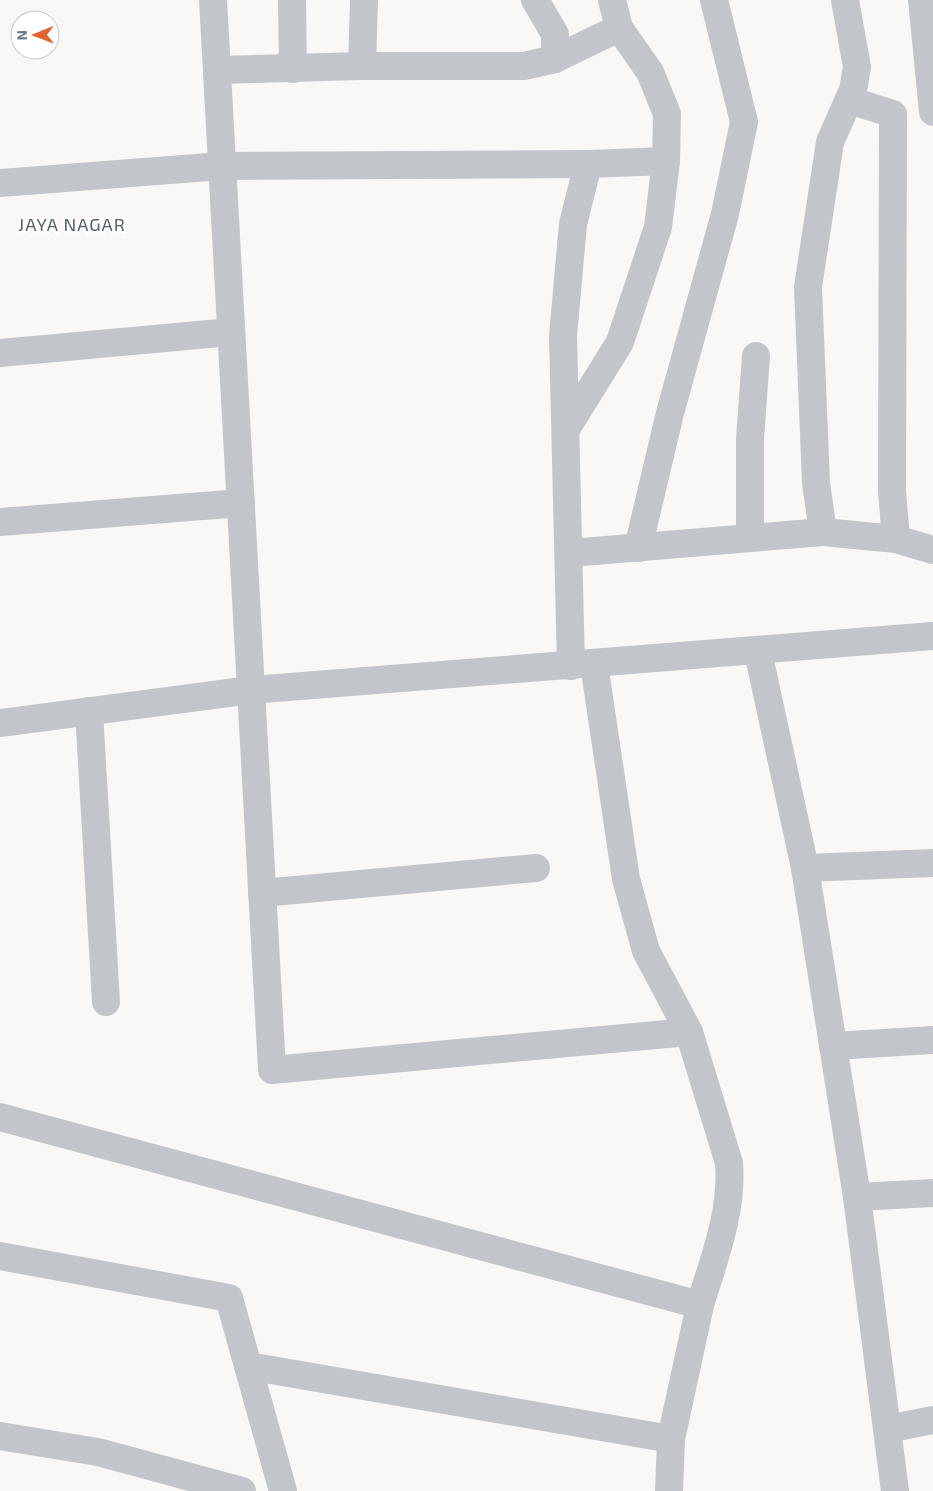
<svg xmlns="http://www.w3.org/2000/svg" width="933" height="1491" font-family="'Exo 2',sans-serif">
<rect width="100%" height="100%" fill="#f8f9f6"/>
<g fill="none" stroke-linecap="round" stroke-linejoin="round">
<g stroke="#c2c5ca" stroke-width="28">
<path d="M213 0 272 1070 689 1032"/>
<path d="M292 0 293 69"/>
<path d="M535 0 555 34V59"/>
<path d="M922 0 933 112"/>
<path d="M362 66H524L555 59 619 28"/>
<path d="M217 70 362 66 364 0"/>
<path d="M849 100 893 114 892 491 896 539"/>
<path d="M0 183 222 166 588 164"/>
<path d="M0 353 231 332"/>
<path d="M566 429 620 342 658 227 666 161 667 114 650 72 619 28 612 0"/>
<path d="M0 522 241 503"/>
<path d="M823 532 816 483 808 287 830 142 853 90 857 67 845 0"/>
<path d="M750 538V439L756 356"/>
<path d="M638 548 670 413 725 214 744 122 714 0"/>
<path d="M570 553 823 532 896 539 933 550"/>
<path d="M758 652 805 868 857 1197 895 1491"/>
<path d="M571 666 563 336 573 224 588 164 666 161"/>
<path d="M89 711 106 1002"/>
<path d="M0 723 251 690 933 636"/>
<path d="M805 868 933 863"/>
<path d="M262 893 536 868"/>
<path d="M833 1046 933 1040"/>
<path d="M0 1117 700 1305C714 1259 733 1211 729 1163L689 1032 646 951 626 879 594 664"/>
<path d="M857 1197 933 1193"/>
<path d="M0 1256 229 1298 283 1491"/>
<path d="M248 1366 671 1439"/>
<path d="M887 1429 933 1420"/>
<path d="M0 1436 98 1452 242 1491"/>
</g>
<path stroke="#c2c5ca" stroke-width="28" d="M669 1491 671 1439 700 1305"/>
</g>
<g text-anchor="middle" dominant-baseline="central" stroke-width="5" stroke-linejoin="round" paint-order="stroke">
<g font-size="18" letter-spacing="1" fill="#56616c" stroke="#fff">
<text x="72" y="224">JAYA NAGAR</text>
</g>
</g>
<g transform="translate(35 35) rotate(269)"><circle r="24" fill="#ffffff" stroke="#c3c9cf"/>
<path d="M0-4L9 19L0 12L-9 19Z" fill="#e2612c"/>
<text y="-8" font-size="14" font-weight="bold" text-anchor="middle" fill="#687787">N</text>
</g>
</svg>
